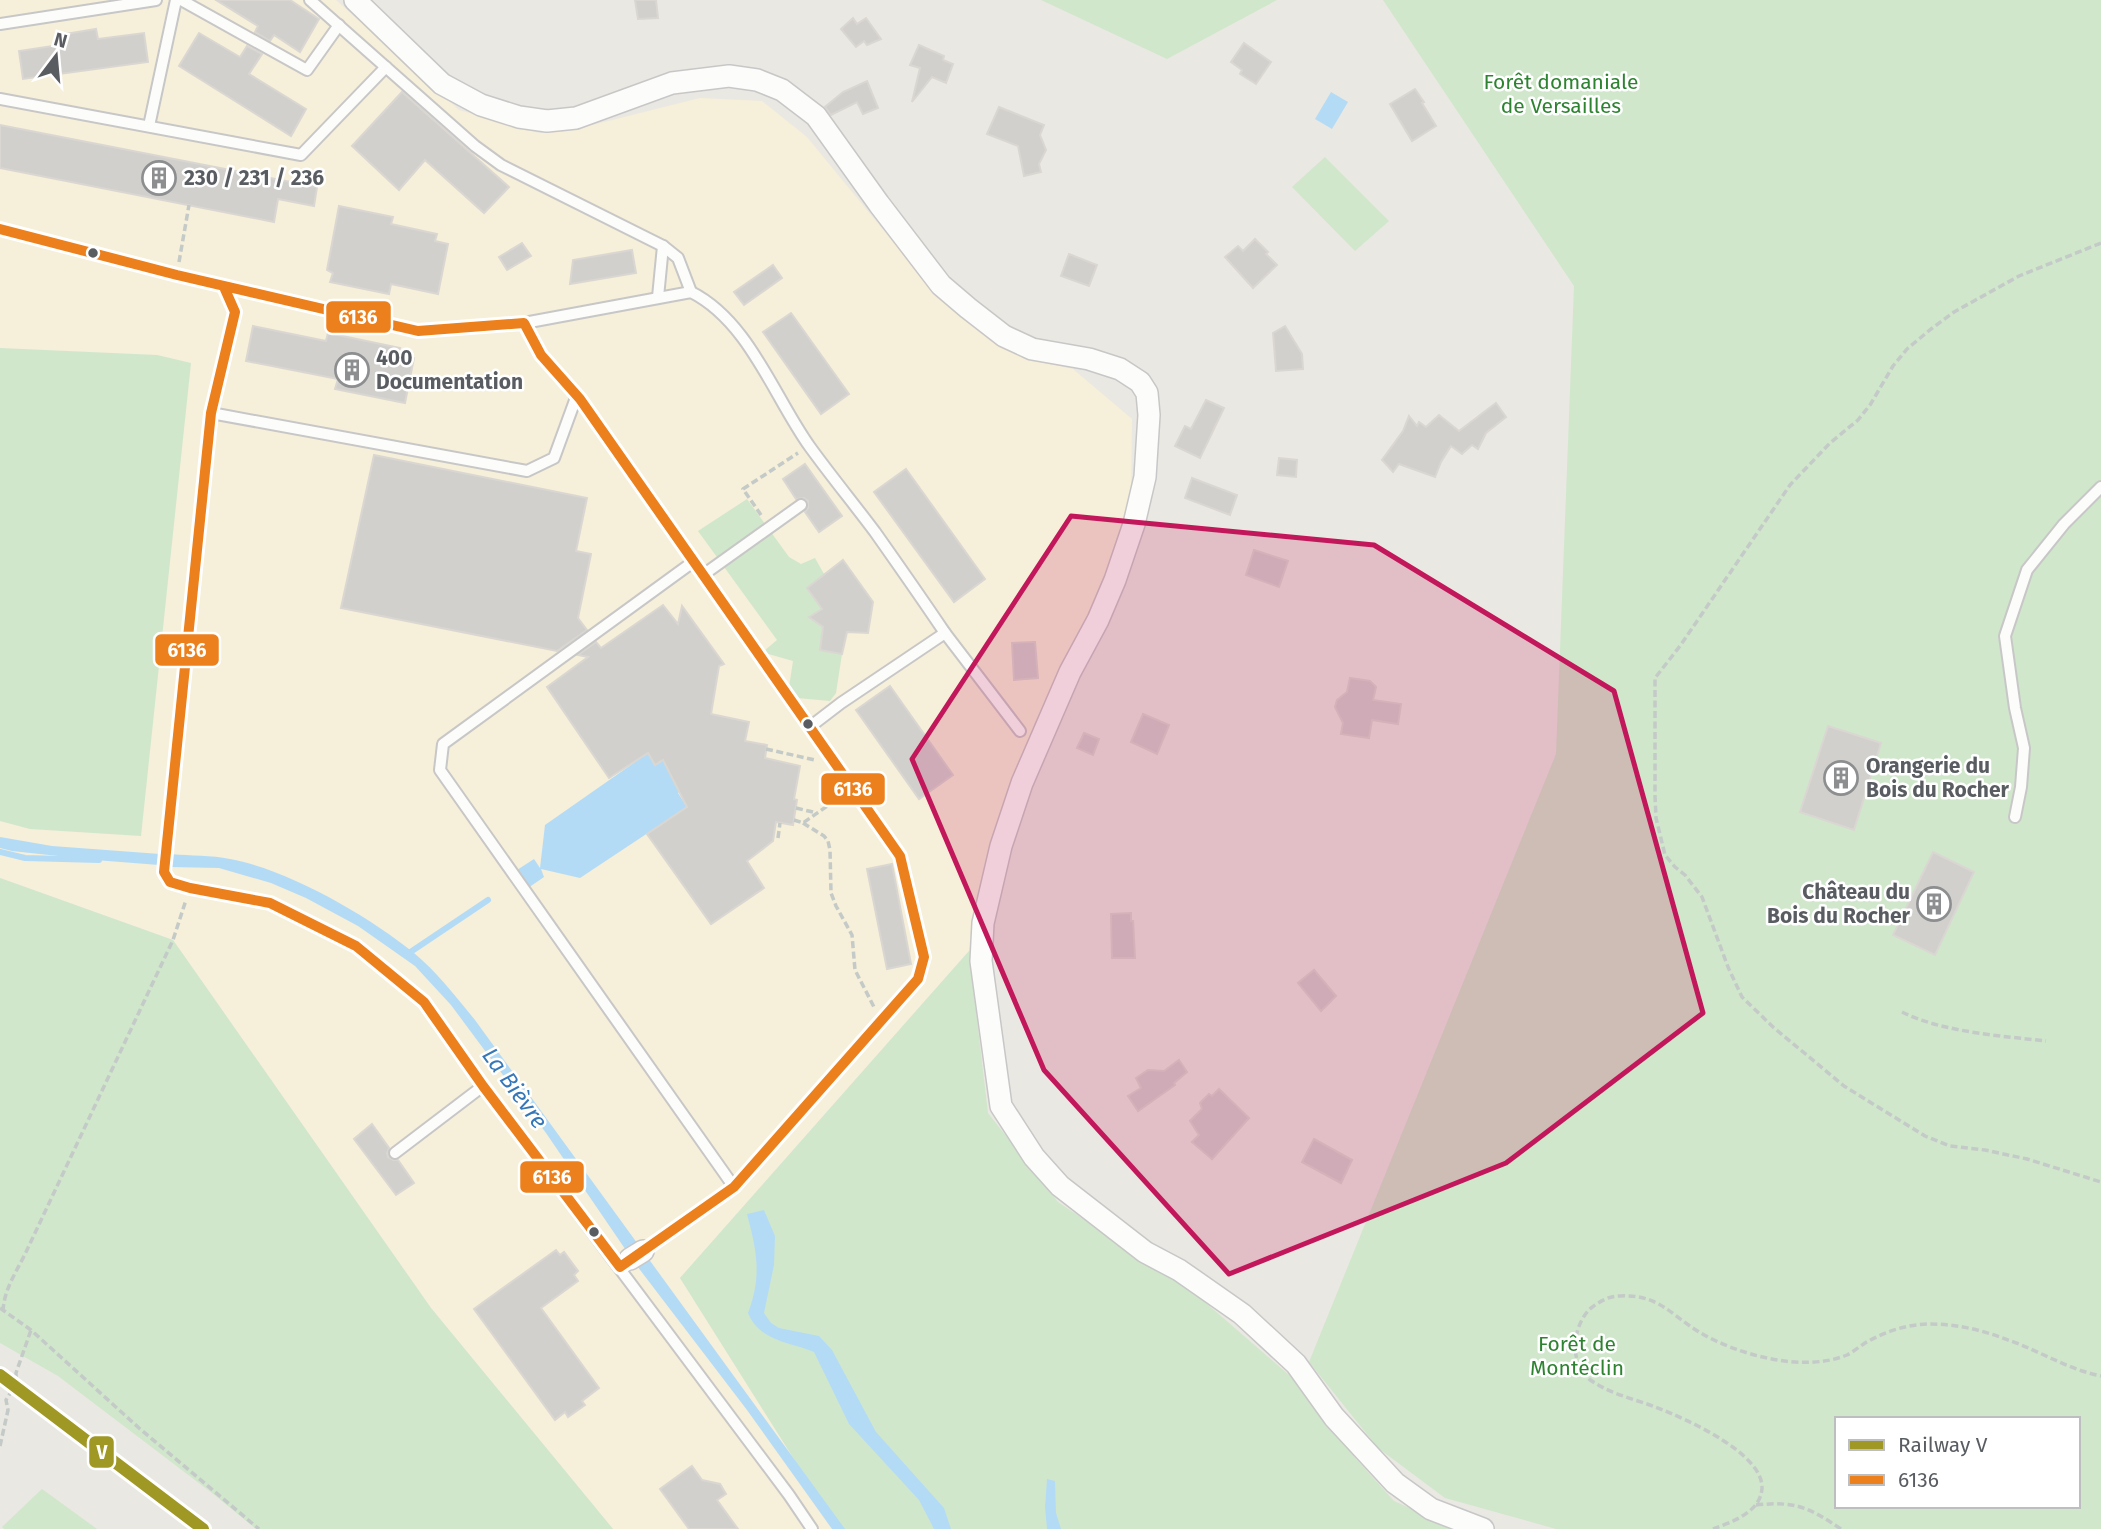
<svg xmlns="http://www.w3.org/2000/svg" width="2101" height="1529" font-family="'Fira Sans',sans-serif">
<rect width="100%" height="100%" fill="#eae8e2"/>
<path fill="#f6efd9" d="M0 0H336L459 110 539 133 572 130 700 98 762 101 807 137 940 299 994 342 1031 360 1073 369 1132 419 1131 499 1103 583 1035 722 992 843 969 951 680 1278 838 1529H613L431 1308 173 940 0 878Z"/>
<g fill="#d0e7cc" fill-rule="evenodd">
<path d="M1041 0H1277L1167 59Z"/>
<path d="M1383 0H2101V1529H1556L1445 1498 1378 1448 1309 1362 1556 754 1574 286ZM1837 1419H2078V1506H1837Z"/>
<path d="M1325 157 1389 221 1355 251 1292 187Z"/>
<path d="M0 348 157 355 191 363 141 836 30 829 0 821Z"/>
<path d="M747 499 789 557 801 564 815 558 824 574 807 588 822 609 814 615V621L818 624H823L820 649 842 654 836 693 830 701 797 698 789 687 793 661 765 653 764 651 777 640 698 531Z"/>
<path d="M0 878 173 940 431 1308 613 1529H256L212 1493 58 1376 0 1343Z"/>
<path d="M969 951 988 1113 1058 1202 1199 1297 1296 1381 1357 1460 1394 1501 1457 1529H838L680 1278Z"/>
<path d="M42 1489 97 1529H4L2 1527Z"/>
</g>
<g fill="#b4dbf6">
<path d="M1331 92 1348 102 1332 129 1315 119Z"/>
<path d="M648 753 655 765 663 760 675 783 683 789 678 793 687 807 580 878 541 869 544 877 528 888 517 870 534 859 540 868 545 825Z"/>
<path d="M0 837 52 846 160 854 159 865 95 860 12 851 0 848Z"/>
<path d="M171 854C191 856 211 855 230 859 289 870 367 915 414 953 437 972 456 997 475 1020L845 1529H832L747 1410 634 1262 546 1133 451 1005 415 966 358 926 306 898 271 883 219 868 170 867Z"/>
<path d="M764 1210 775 1236 774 1265 764 1313 771 1323 779 1328 819 1336 832 1350 876 1432 944 1508 951 1529H934L919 1500 849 1424 814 1352C790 1342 759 1341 748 1313 762 1276 757 1252 747 1214Z"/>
<path d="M1047 1479 1055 1481 1056 1513 1061 1529H1047L1045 1507Z"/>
</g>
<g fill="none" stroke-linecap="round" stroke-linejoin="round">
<g stroke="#b4dbf6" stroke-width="6">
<path d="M0 852 25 858 99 860"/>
<path d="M406 955 488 900"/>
</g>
</g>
<g fill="#d1d0cd" stroke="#dad7d2" stroke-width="2">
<path d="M216 0H290L319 19 300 52 274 35 270 41 255 32 258 26Z"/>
<path d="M635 0H656L658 18 638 19Z"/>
<path d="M853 18 857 24 866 18 881 39 867 45 864 41 856 47 841 29Z"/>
<path d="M96 29 98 39 144 33 148 62 23 79 19 51 66 44 65 34Z"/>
<path d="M199 33 240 57 247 46 262 54 249 74 306 109 291 136 179 66Z"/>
<path d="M1244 43 1271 62 1256 84 1240 74 1242 70 1231 62Z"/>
<path d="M919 45 944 56 943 60 953 64 946 83 932 77 912 102 920 68 910 65Z"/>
<path d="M867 81 878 108 863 114 857 102 831 115 825 107 843 92Z"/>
<path d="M1415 89 1424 102 1422 103 1436 126 1412 141 1390 104Z"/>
<path d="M402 92 509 187 484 213 425 160 399 190 352 146Z"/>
<path d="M999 107 1044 125 1040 135 1046 150 1039 164 1041 172 1024 176 1018 146 987 134Z"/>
<path d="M0 125 317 187 314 206 278 199 274 222 0 168Z"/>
<path d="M339 206 393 217 391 224 437 234 435 241 448 244 438 294 391 284 389 294 330 282 333 273 327 270Z"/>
<path d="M1255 239 1268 252 1266 254 1277 265 1253 288 1225 257 1238 246 1243 251Z"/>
<path d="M522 243 531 256 507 270 499 257Z"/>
<path d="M632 250 636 273 570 284 573 260Z"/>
<path d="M1069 254 1097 265 1089 286 1061 276Z"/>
<path d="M773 265 782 278 744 305 734 292Z"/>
<path d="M791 313 849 394 821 414 763 332Z"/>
<path d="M253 326 326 341 328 333 400 348 398 355 414 358 405 403 335 389 338 379 246 361Z"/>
<path d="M1285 326 1302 354 1303 369 1276 371 1273 333Z"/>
<path d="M1206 400 1224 408 1200 458 1175 446 1185 426 1191 429Z"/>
<path d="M1496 403 1506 417 1486 433 1478 449 1472 445 1462 454 1451 446 1441 462 1435 477 1399 464 1393 472 1382 460 1403 431 1409 416 1417 426 1419 422 1426 427 1439 415 1459 431Z"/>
<path d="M374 455 587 498 576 551 591 554 578 618 587 630 557 651 341 608Z"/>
<path d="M1279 458 1297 460 1296 477 1277 475Z"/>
<path d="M805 464 842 516 819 532 805 512 808 508V501L804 498 796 499 783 479Z"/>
<path d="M906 469 985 579 954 602 874 492Z"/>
<path d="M1192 478 1237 495 1230 515 1185 498Z"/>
<path d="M1254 550 1288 561 1279 587 1246 575Z"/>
<path d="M843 560 873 602 868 633 847 632 842 654 820 650 823 627 809 617 822 609 807 588Z"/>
<path d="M663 605 678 624 682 606 724 664 719 666 711 714 749 722 745 741 767 745 765 758 800 766 794 799 797 800 793 825 776 822 773 841 747 861 764 888 711 924 647 834 687 807 663 760 655 765 648 753 609 778 547 687 588 657 578 655 596 642 601 648Z"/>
<path d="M1035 642 1038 678 1014 680 1012 643Z"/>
<path d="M1350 678 1370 681 1376 687 1373 700 1401 704 1398 724 1372 720 1369 738 1341 734 1343 723 1335 707 1337 700 1347 692Z"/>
<path d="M890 686 953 775 919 799 856 710Z"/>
<path d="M1143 714 1169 725 1157 754 1131 742Z"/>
<path d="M1828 726 1881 743 1854 830 1800 812Z"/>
<path d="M1084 733 1099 739 1093 755 1077 748Z"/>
<path d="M1933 852 1974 872 1935 955 1893 935Z"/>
<path d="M892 864 911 964 887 969 867 869Z"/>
<path d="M1131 913V921H1133L1135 958H1112L1111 914Z"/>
<path d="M1314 970 1336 996 1321 1011 1298 983Z"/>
<path d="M1179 1060 1187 1072 1174 1083 1175 1085 1138 1111 1128 1096 1141 1088 1136 1078 1148 1070 1164 1071Z"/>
<path d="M1219 1089 1249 1118 1212 1159 1192 1142 1199 1135 1190 1121 1202 1109 1200 1103 1209 1094 1212 1096Z"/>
<path d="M372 1124 389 1148 387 1153 388 1157 393 1160H398L414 1183 396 1195 354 1139Z"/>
<path d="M1314 1139 1352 1160 1341 1183 1302 1162Z"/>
<path d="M556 1250 560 1255 564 1252 578 1271 574 1275 578 1281 541 1308 599 1388 582 1401 585 1405 568 1417 565 1412 555 1420 474 1309Z"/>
<path d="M692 1466 702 1480 720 1484 726 1494 717 1500 738 1529H689L660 1489Z"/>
</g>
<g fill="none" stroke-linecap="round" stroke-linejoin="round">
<g stroke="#c8c7c7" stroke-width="14">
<g id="service">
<path d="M181 0 307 70 339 25"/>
<path d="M310 0 475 146 501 165 663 246 678 258 691 292"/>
<path d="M0 24 156 0"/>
<path d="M0 99 301 155 386 67"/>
<path d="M149 126 176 0"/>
<path d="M0 229 177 275 418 331 524 323 691 292C749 321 774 397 810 447 831 476 854 504 875 532 899 566 922 599 945 633L841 703 811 726"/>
<path d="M224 287 235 312 211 413 164 872 170 882 190 888 270 903 356 946 424 1002 483 1086 789 1495 812 1529"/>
<path d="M658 297 663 246"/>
<path d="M524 323 541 355 580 399 900 856 924 957 918 979 734 1187 643 1251"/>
<path d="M211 413 527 471 554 458 577 395"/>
<path d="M693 562 443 744 440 770 734 1187"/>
<path d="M703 575 801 505"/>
<path d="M945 633 1020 731"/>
<path d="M2015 817 2021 787 2024 748 2015 708 2005 636 2027 570 2064 524 2101 487"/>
<path d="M395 1153 483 1086"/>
</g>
</g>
<g stroke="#c8c7c7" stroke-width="24">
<g id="minor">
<path d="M355 0 442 84 481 105 519 117 547 121 576 118 672 83 729 76 757 80 782 90 816 116 879 204 941 285 968 308 1004 336 1032 349 1089 359 1120 369 1140 382 1147 393 1149 415 1145 477 1134 524 1115 580 1098 620 1070 672 1022 783 1001 846 983 923 981 961 1001 1106 1034 1157 1060 1186 1145 1252 1179 1270 1242 1314 1296 1364 1334 1417 1395 1483 1431 1509 1483 1529"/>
<path d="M630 1259 643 1251"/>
</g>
</g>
<g stroke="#c4cac7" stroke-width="3.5" stroke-dasharray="7 3.5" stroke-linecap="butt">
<path d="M2101 243 2019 276 1954 312 1931 329 1907 349 1893 366 1870 405 1858 420 1830 443 1790 485 1680 646 1655 678V796L1656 818 1665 855 1675 867 1685 875 1702 897 1728 967 1742 997 1773 1027 1844 1086 1925 1136 1950 1146 1985 1150 2027 1159 2101 1182"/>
<path d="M179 262 189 205"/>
<path d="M761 515 743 489 798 453"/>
<path d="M766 749 815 760"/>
<path d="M796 808 817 813"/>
<path d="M794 820 803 823 840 797"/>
<path d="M803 823 824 836 828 841 830 850 831 893 836 906 852 935 855 970 874 1007"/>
<path d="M778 838 780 823"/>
<path d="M1902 1012C1942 1032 2001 1036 2046 1041"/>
<path d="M0 1308 31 1330 139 1428 259 1529"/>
<path d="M3 1311C4 1289 17 1271 26 1252L173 940 186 900"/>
<path d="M0 1446 8 1410 6 1400 11 1392 10 1386 16 1378V1373L31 1330"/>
<path d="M1756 1505C1796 1501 1808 1507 1841 1529"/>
<path d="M1713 1529C1732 1522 1761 1512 1762 1488 1763 1453 1686 1419 1658 1408 1635 1399 1609 1394 1589 1379 1568 1362 1573 1324 1591 1308 1600 1301 1609 1296 1620 1296 1658 1294 1670 1314 1699 1332 1738 1355 1803 1373 1847 1355 1853 1352 1859 1347 1865 1343 1884 1332 1907 1324 1930 1324 1956 1324 1983 1330 2008 1340 2040 1351 2067 1369 2101 1376"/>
</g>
<use href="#service" stroke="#fcfcfb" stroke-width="10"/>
<use href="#minor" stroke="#fcfcfb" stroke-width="21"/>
<g stroke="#fff" stroke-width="16">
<path id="bus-1" d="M0 229 177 275 418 331 524 323 541 355 580 399 900 856 924 957 918 979 734 1187 620 1267 483 1086 424 1002 356 946 270 903 190 888 170 882 164 872 211 413 235 312 224 287"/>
</g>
<use href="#bus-1" stroke="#ec801c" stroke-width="10"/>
<g stroke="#fff" stroke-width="18">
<path id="rail-1" d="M0 1375 203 1529"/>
</g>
<use href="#rail-1" stroke="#9f9825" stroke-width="12"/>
</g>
<path fill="#c2185b" fill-opacity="0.2" stroke="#c2185b" stroke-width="5" stroke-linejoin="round" d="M1071 516 1374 545 1614 691 1703 1013 1506 1163 1229 1274 1044 1070 912 759Z"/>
<defs>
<g id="building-ring" transform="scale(1.75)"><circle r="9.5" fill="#fff" stroke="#8c8e8f" stroke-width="1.5"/><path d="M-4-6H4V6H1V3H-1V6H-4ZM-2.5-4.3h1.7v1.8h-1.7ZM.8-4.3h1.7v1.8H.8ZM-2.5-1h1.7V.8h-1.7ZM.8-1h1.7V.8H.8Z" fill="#8c8e8f"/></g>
</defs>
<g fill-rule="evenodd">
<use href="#building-ring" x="159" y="178"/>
<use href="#building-ring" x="352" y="370"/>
<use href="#building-ring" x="1841" y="778"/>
<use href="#building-ring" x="1934" y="904"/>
</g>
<g fill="#595d62" stroke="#fff" stroke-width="2.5">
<circle cx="93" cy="253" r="6"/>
<circle cx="808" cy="724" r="6"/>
<circle cx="594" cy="1232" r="6"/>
</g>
<g text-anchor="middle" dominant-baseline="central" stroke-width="5" stroke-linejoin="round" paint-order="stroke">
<g font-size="21" fill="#2e8331" stroke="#fff">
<text x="1561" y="82">Forêt domaniale<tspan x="1561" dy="24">de Versailles</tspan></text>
<text x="1577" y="1344">Forêt de<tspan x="1577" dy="24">Montéclin</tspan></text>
</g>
<g font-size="21" font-weight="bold" fill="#595d62" stroke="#fff" text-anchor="start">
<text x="184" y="178">230 / 231 / 236</text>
<text x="376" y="358">400<tspan x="376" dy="24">Documentation</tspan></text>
<text x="1866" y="766">Orangerie du<tspan x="1866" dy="24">Bois du Rocher</tspan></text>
<text x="1910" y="892" text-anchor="end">Château du<tspan x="1910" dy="24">Bois du Rocher</tspan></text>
</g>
<g font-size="23" font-style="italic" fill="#3677b7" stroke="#fff">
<text transform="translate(515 1088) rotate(54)">La Bièvre</text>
</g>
</g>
<g stroke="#fff" stroke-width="2.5">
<rect x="325" y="300" width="67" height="34" rx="7" fill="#ec801c"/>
<rect x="154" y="633" width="66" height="34" rx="7" fill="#ec801c"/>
<rect x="820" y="772" width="66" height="34" rx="7" fill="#ec801c"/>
<rect x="519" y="1160" width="66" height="34" rx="7" fill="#ec801c"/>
<rect x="88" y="1435" width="27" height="34" rx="7" fill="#9f9825"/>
</g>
<g font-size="19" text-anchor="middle" font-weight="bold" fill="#fff">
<text x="358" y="324">6136</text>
<text x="187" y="657">6136</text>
<text x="853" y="796">6136</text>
<text x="552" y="1184">6136</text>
<text x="102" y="1459">V</text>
</g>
<rect x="1835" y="1417" width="245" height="91" fill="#ffffff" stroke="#bdbec0" stroke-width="2"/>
<rect x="1849" y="1440" width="35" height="10" fill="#9f9825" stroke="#bdbec0" stroke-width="2"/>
<text x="1898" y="1452" font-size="21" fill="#595d62">Railway V</text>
<rect x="1849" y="1475" width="35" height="10" fill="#ec801c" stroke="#bdbec0" stroke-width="2"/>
<text x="1898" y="1487" font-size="21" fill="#595d62">6136</text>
<g transform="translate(56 56) rotate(16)" stroke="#ffffff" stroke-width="5" paint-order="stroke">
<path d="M0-5L12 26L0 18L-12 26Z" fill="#595d62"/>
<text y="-10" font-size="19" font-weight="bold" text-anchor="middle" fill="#595d62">N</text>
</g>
</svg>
